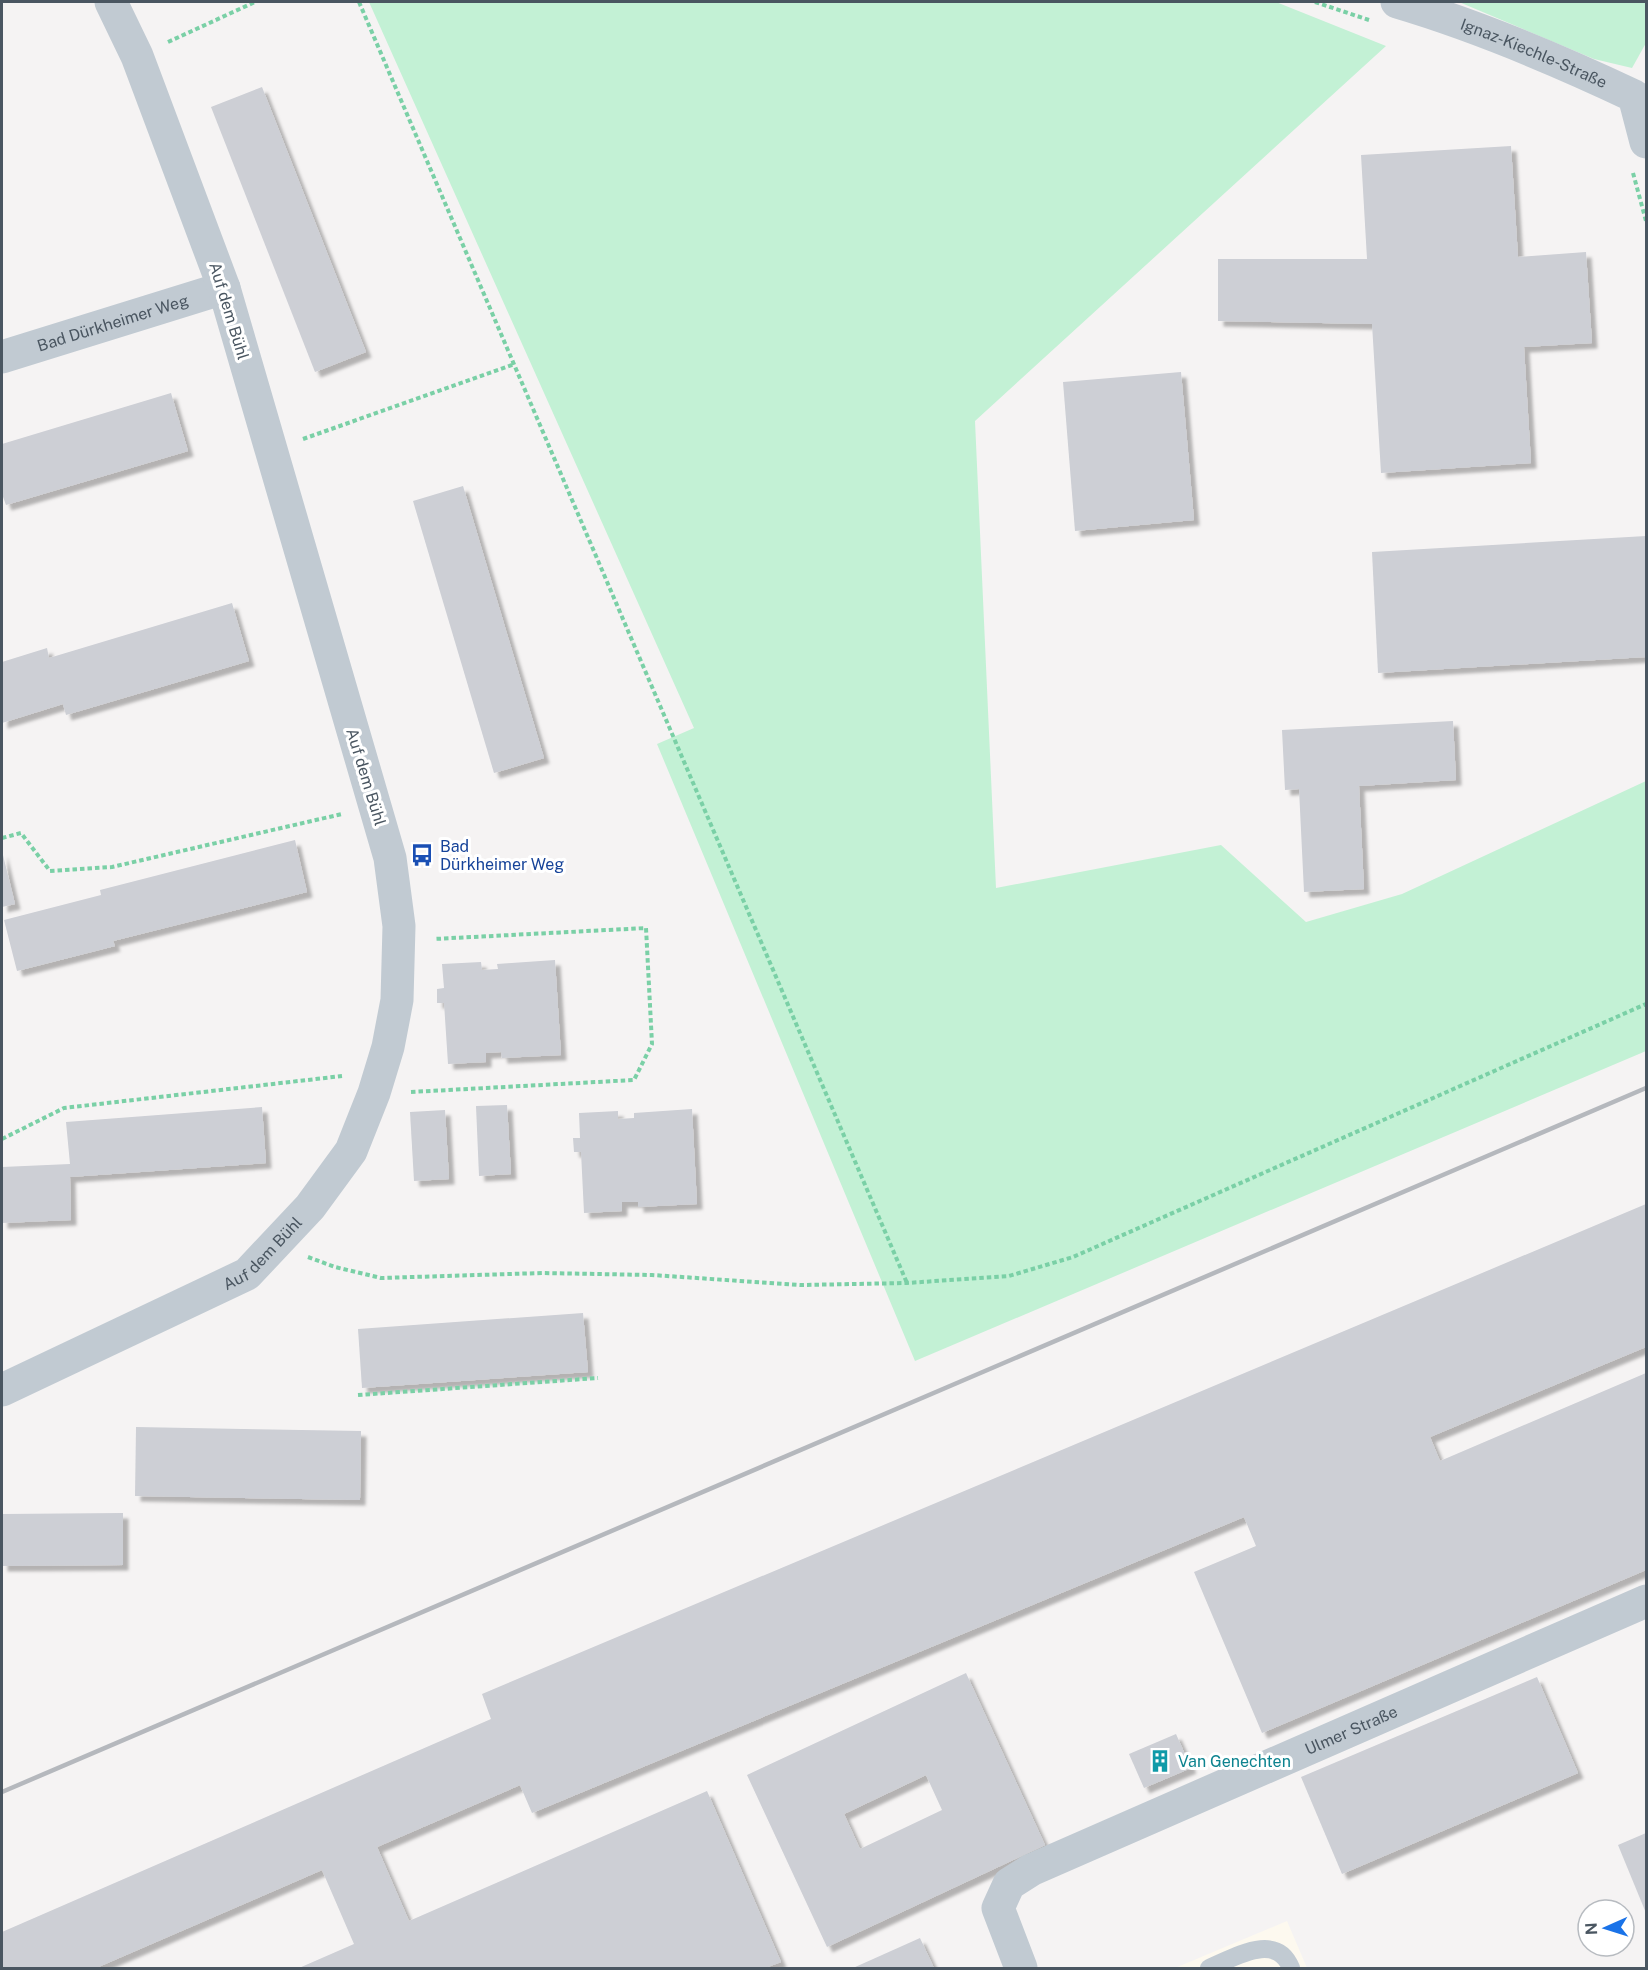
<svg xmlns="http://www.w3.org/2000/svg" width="1648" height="1970" font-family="'Public Sans',sans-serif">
<defs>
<filter id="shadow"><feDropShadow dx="5.5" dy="5.5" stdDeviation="1.5" flood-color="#0004"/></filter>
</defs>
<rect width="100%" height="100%" fill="#f5f3f3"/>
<path fill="#fdf9ef" d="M1287 1921 1307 1968H1175Z"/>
<g fill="#c3f1d5">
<path d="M369 2H1276L1386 46 975 421 996 888 1221 845 1306 922 1402 894 1646 781V1051L915 1361 657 744 694 728Z"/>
<path d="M1459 2H1646V43L1632 68 1594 59Z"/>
</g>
<g fill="#cdcfd5" fill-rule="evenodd" filter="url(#shadow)">
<path d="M262 87 366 352 315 372 211 107Z"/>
<path d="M1511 146 1518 257 1586 252 1592 343 1524 347 1531 463 1381 473 1372 324 1218 321V259H1367L1361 155Z"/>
<path d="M1181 372 1194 520 1075 531 1063 382Z"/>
<path d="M171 393 188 451 6 505 2 494V444Z"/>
<path d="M463 486 544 758 494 773 413 501Z"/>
<path d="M1646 536V657L1378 673 1372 552Z"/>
<path d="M232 603 249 661 66 715 63 704 2 723V662L47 648 49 658Z"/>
<path d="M1453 721 1456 780 1359 786 1364 889 1304 892 1299 789 1285 790 1282 730Z"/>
<path d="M295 840 307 892 113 941 115 946 17 971 4 920 101 895 100 890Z"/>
<path d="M2 851 15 904 2 907Z"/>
<path d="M555 960 561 1055 502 1058 501 1052 486 1053V1062L448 1064 444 1003H437V989L444 988 442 964 481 962 482 970 498 969 497 964Z"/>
<path d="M507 1105 511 1174 479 1176 476 1106Z"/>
<path d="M262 1107 266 1163 70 1177 71 1220 2 1223V1167L70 1164 66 1122Z"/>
<path d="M692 1109 697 1204 638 1207V1202H622V1211L584 1213 581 1152H574L573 1138H580L579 1113 618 1111V1119L634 1118V1113Z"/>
<path d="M445 1110 449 1179 414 1181 410 1112Z"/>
<path d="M1646 1204V1347L1430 1437 1440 1461 1646 1373V1570L1262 1733 1194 1572 1256 1546 1244 1517 532 1813 520 1785 377 1847 409 1921 707 1791 781 1962 765 1968H299L354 1944 322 1870 96 1968H2V1932L491 1719 482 1694Z"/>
<path d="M583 1313 588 1372 362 1388 358 1329Z"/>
<path d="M136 1427 361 1431 360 1500 135 1496Z"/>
<path d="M123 1513V1565L2 1566V1514Z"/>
<path d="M966 1673 1045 1845 827 1947 747 1775ZM926 1775 942 1810 860 1849 844 1814Z"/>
<path d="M1537 1677 1578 1773 1342 1874 1301 1777Z"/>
<path d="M1176 1734 1191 1768 1144 1788 1129 1754Z"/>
<path d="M1646 1833V1913L1618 1845Z"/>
<path d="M920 1938 934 1968H853Z"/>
</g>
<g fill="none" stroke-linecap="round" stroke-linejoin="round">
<g stroke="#7ad0a6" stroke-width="4" stroke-dasharray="4.5 3" stroke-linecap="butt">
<path d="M359 2 907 1283"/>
<path d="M1315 2 1369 20"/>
<path d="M168 42 255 2"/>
<path d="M1633 173 1646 221"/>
<path d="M303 439 515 364"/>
<path d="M2 838 21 833 50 871 112 867 342 814"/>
<path d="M411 1092 634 1080 652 1044 646 928 434 939"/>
<path d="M2 1139 64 1108 342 1076"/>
<path d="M308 1257 335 1267 381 1278 542 1273 652 1275 801 1285 907 1283 1009 1276 1073 1257 1646 1004"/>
<path d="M358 1395 598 1378"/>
</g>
<path stroke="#c1cad2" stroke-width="18" d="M1209 1968C1234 1958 1276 1931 1291 1968"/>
<g stroke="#c1cad2" stroke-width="33">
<path id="s1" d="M1397 2C1478 26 1558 60 1634 96L1646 142"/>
<path id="s2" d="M2 357 224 288"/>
<path id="s3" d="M2 1390 247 1274 310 1207 351 1151 374 1093 388 1047 397 1000 399 926 390 858 224 288 137 56 111 2"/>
<path id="s4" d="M1021 1968 998 1908 1009 1884 1031 1870 1646 1601"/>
</g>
<path stroke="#b5b8bd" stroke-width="4.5" d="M2 1792 1646 1088"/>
</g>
<defs>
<g id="bus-bare" transform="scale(1.8)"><path d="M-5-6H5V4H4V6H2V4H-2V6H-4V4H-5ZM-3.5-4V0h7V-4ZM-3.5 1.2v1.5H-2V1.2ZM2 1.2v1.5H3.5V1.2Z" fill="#1a4fb4" stroke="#fff" stroke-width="2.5" paint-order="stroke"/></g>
<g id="building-bare" transform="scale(1.8)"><path d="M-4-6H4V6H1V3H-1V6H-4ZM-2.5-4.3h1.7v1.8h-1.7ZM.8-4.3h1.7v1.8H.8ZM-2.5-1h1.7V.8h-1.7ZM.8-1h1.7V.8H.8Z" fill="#0f9aa8" stroke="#fff" stroke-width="2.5" paint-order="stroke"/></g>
</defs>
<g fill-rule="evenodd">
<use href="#bus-bare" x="422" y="855"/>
<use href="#building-bare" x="1160" y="1761"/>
</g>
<g text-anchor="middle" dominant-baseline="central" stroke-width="6" stroke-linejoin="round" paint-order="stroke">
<g font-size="16" fill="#4a5661" stroke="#fff">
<text stroke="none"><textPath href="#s1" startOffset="146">Ignaz-Kiechle-Straße</textPath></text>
<text transform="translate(229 311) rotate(73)">Auf dem Bühl</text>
<text stroke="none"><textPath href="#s2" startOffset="116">Bad Dürkheimer Weg</textPath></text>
<text transform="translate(366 777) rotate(73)">Auf dem Bühl</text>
<text stroke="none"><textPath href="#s3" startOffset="296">Auf dem Bühl</textPath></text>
<text stroke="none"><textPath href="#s4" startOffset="466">Ulmer Straße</textPath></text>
</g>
<g font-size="16" fill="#164399" stroke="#fff" text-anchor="start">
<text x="440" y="846">Bad<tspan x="440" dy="18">Dürkheimer Weg</tspan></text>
</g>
<g font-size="16" fill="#0d838f" stroke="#fff" text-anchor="start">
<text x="1178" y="1761">Van Genechten</text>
</g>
</g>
<rect width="1648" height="1970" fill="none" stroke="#4a5661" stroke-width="6"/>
<g transform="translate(1606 1928) rotate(267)"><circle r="28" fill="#ffffff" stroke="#b7bbc0" stroke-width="1.5"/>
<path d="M0-4.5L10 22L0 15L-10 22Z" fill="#1a73e8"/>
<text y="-9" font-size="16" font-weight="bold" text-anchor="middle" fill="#4a5661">N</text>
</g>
</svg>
